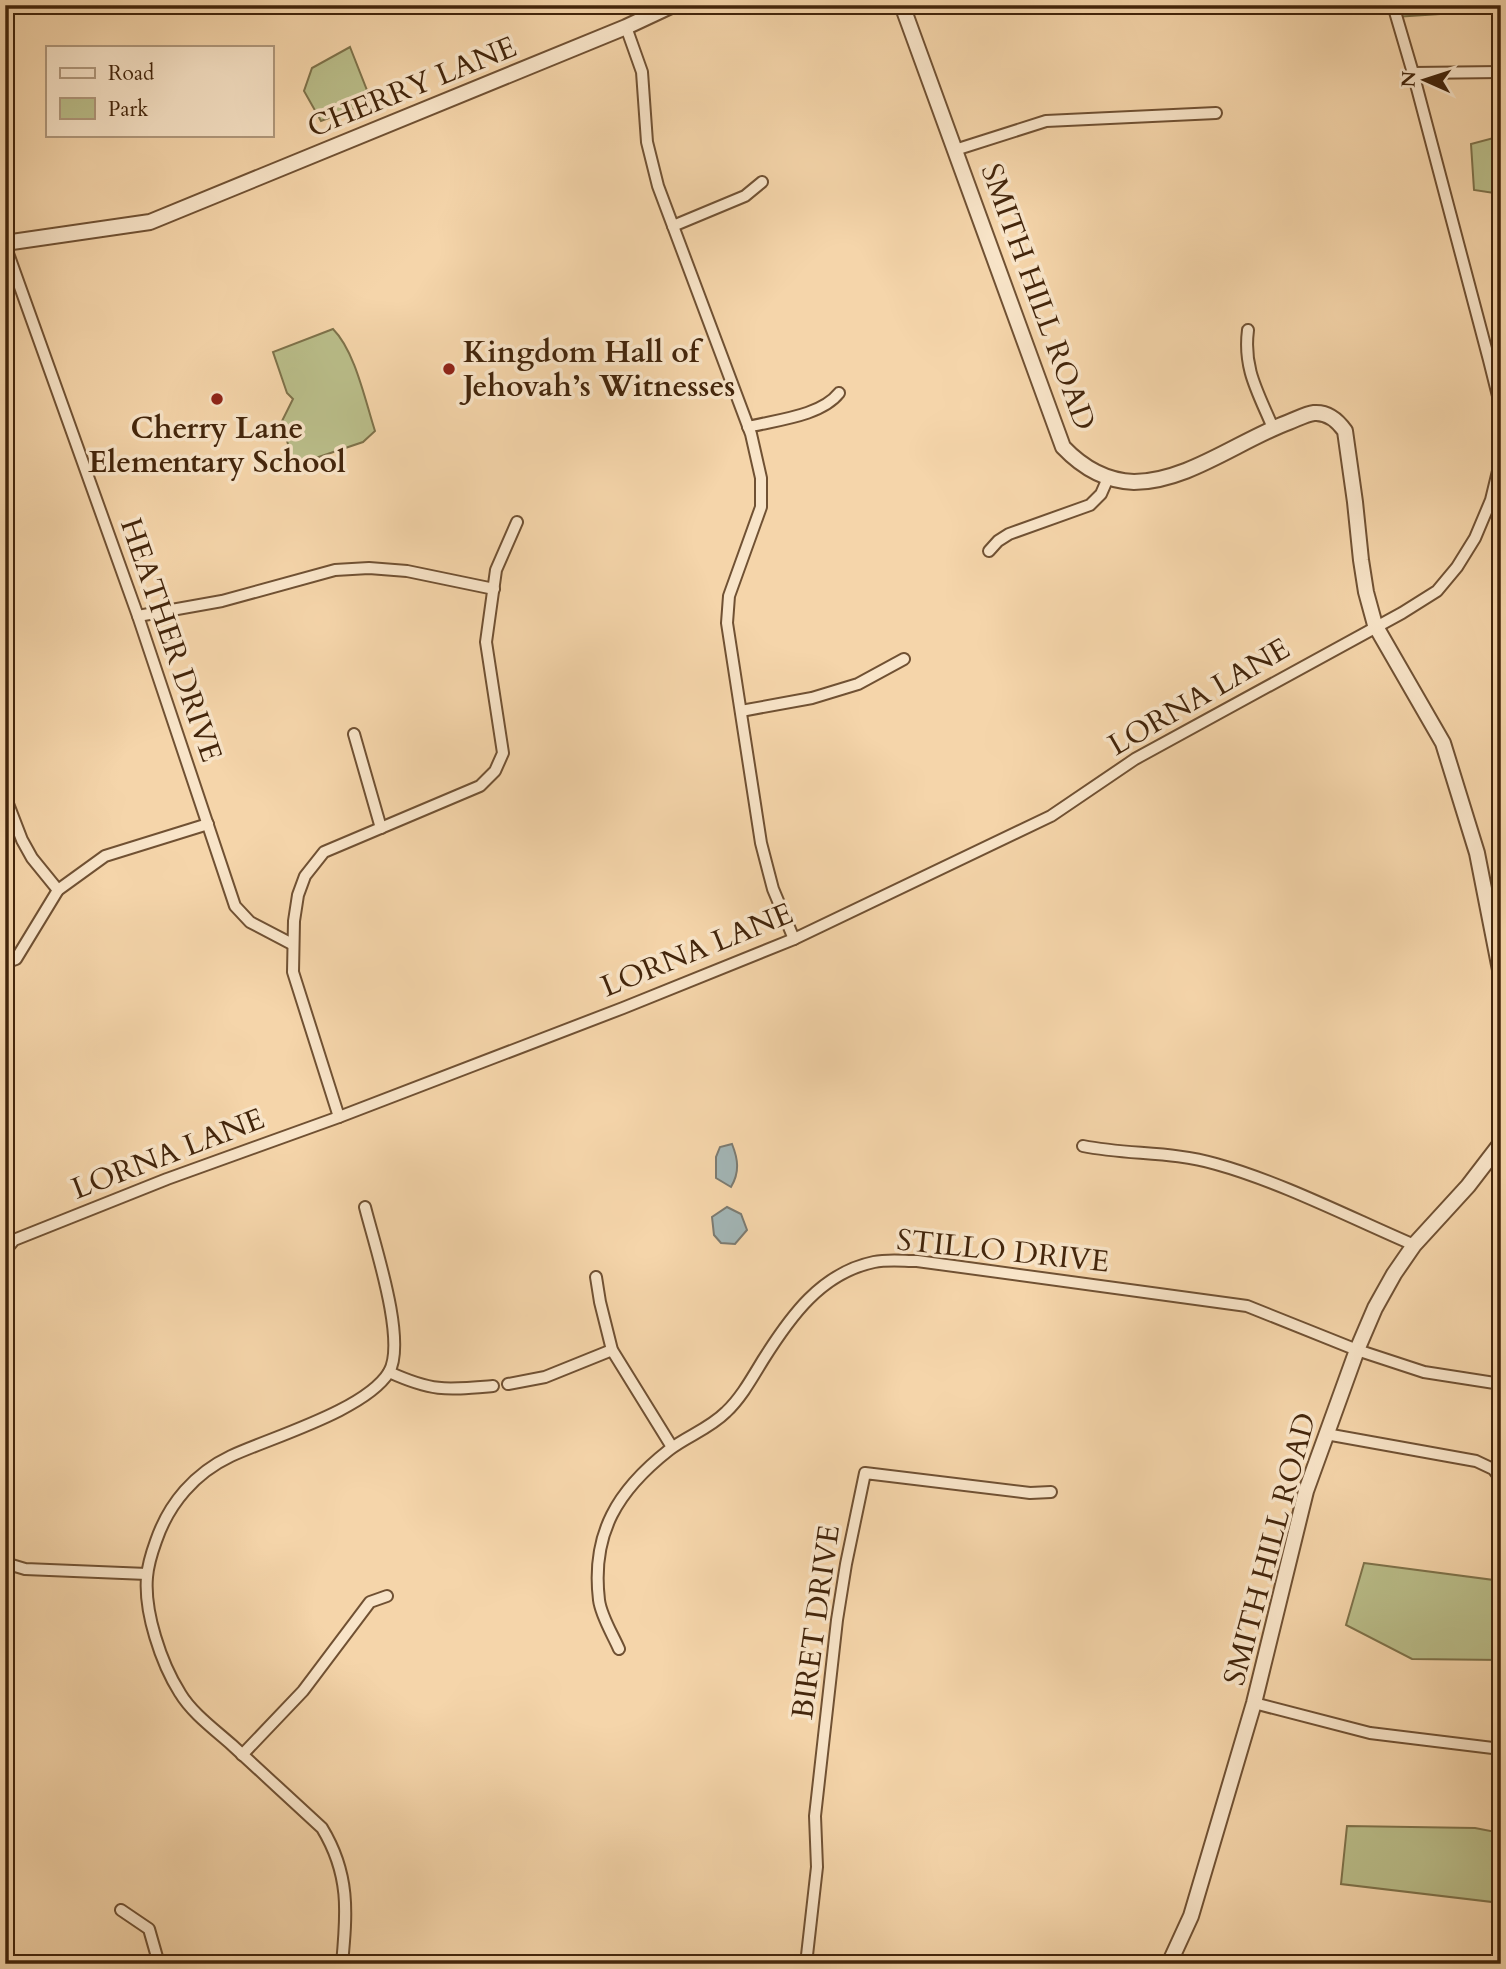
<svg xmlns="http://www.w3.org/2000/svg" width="1506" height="1969" font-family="Cardo,serif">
<rect width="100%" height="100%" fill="#f5d5aa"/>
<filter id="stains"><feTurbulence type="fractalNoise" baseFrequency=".00286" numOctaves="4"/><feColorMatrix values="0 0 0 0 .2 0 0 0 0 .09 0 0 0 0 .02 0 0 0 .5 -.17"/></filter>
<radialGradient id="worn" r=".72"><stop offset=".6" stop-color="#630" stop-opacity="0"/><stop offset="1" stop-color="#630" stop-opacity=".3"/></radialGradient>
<g fill="#babe8a" stroke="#7e724a" stroke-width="2">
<path d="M1393 5H1501V10L1395 17Z"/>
<path d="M350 47 370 98 366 104 321 121 304 91 312 68Z"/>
<path d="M1501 136V194L1474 190 1471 144Z"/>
<path d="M333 329C355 351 365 400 375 431L363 442 295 465 281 423 293 399 287 393 273 352Z"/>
<path d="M1364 1563 1501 1581V1660L1412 1659 1346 1625Z"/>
<path d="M1347 1826 1475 1828 1501 1833V1903L1341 1884Z"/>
</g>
<g fill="#a2b5b5" stroke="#7c7b71" stroke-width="2">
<path d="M732 1144C738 1159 740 1172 731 1187L716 1178V1157L720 1147Z"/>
<path d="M727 1207 741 1214 747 1230 735 1244 721 1243 714 1235 712 1217Z"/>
</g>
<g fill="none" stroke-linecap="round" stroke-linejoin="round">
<g stroke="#705133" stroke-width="14">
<g id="minor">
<path d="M626 27 642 72 647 142 658 186 751 434 761 478V507L729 596 727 623 761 843 773 889 794 939"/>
<path d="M1413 73 1501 72"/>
<path d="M955 150 1046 121 1216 113"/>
<path d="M673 226 745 196 762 182"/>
<path d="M5 245 138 616 235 906 250 922 292 944"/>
<path d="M1248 330C1243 369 1258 392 1273 428"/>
<path d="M748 427C776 420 821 416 839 393"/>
<path d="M989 551 998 541 1009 534 1090 505 1101 494 1108 478"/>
<path d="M138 616 222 601 335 570 369 568 407 571 494 589"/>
<path d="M741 711 812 698 858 684 904 659"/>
<path d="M354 734 381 828"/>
<path d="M5 796 22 840 32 858 58 890"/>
<path d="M5 963 16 959 58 890 105 856 208 824"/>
<path d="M339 1117 293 972 294 921 298 895 305 876 324 852 480 786 495 771 503 753 486 642 496 570 517 522"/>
<path d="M1083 1146C1127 1155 1172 1151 1216 1164 1281 1182 1351 1218 1414 1245"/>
<path d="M5 1251 14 1240 167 1179 339 1117 623 1008 794 939 1051 816 1135 759 1402 613 1437 591 1457 567 1475 538 1491 500 1499 467 1500 431 1499 400 1489 360 1413 73 1393 5"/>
<path d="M596 1277 600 1302 612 1350 672 1447"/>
<path d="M389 1372C433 1392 446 1390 493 1386"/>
<path d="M508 1384 545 1377 612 1350"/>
<path d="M1326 1434 1476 1461 1493 1469 1501 1479"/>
<path d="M5 1563 25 1569 147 1574"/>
<path d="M619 1649C613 1635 601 1616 599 1600 591 1533 618 1490 669 1450 687 1436 709 1429 726 1412 741 1398 752 1378 763 1360 790 1317 821 1273 874 1262 888 1259 903 1261 917 1261L1247 1306 1357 1350 1424 1372 1501 1384"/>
<path d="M1254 1703 1370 1733 1501 1749"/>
<path d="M242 1755 303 1691 370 1602 387 1596"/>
<path d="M121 1910 149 1929 159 1964"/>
<path d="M342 1964C347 1912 350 1874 322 1828 292 1800 262 1773 232 1745 214 1729 192 1713 180 1693 161 1663 144 1612 147 1577 148 1564 152 1552 156 1541 169 1503 195 1473 231 1456 272 1437 366 1410 389 1372 407 1341 374 1243 365 1207"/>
<path d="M806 1964 817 1867 815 1816 837 1620 846 1564 865 1473 1030 1493 1051 1492"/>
</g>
</g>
<g stroke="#705133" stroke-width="18">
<g id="tertiary">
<path d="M902 5 1063 447C1082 467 1106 481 1134 482 1187 482 1240 440 1289 422 1297 419 1306 414 1314 413 1328 412 1338 421 1345 431L1355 502 1361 560 1366 592 1375 625 1443 743 1477 853 1501 975"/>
<path d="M5 243 150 222 626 27 673 5"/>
<path d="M1169 1964 1191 1916 1254 1703 1306 1491 1357 1350 1375 1308 1394 1274 1414 1245 1468 1186 1501 1143"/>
</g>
</g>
<use href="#minor" stroke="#f8e4c8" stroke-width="10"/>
<use href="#tertiary" stroke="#f8e4c8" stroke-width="14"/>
</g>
<g fill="#8f2418" stroke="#f8e4c8" stroke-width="2.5">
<circle cx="449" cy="369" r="7"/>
<circle cx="217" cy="399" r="7"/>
</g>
<g text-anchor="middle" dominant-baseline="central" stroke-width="7" stroke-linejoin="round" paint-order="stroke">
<g font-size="30" fill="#43250b" stroke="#f8e4c8">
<text transform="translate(412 87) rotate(-22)">CHERRY LANE</text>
<text transform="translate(1038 297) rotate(70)">SMITH HILL ROAD</text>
<text transform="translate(171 640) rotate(71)">HEATHER DRIVE</text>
<text transform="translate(1199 697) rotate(-30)">LORNA LANE</text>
<text transform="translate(697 950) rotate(-22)">LORNA LANE</text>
<text transform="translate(168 1154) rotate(-21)">LORNA LANE</text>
<text transform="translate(1003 1251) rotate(6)">STILLO DRIVE</text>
<text transform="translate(1270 1549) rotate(-75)">SMITH HILL ROAD</text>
<text transform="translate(816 1622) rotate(-82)">BIRET DRIVE</text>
</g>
<g font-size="30" font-weight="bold" fill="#43250b" stroke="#f8e4c8" text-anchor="start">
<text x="463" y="352">Kingdom Hall of<tspan x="463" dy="34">Jehovah’s Witnesses</tspan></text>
<text x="217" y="428" text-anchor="middle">Cherry Lane<tspan x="217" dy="34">Elementary School</tspan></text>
</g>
</g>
<rect width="1506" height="1969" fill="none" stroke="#f5d5aa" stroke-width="28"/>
<rect x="7" y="7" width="1492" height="1955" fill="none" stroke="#43250b" stroke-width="3.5"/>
<rect x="14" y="14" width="1478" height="1941" fill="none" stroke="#43250b" stroke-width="2"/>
<rect x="46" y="46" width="228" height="91" fill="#f8e4c8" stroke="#b0987c" stroke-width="2"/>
<rect x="60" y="68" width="35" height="10" fill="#f8e4c8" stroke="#b0987c" stroke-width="2"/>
<text x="108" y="80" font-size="21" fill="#43250b">Road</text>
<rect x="60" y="98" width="35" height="21" fill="#babe8a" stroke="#b0987c" stroke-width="2"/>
<text x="108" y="116" font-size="21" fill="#43250b">Park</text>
<g transform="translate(1425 80) rotate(273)" stroke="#f8e4c8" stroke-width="5" paint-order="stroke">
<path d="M0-5L12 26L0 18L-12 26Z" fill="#43250b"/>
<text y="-10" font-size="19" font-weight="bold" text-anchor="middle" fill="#43250b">N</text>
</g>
<rect width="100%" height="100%" filter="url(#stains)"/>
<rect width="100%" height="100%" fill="url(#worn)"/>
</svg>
